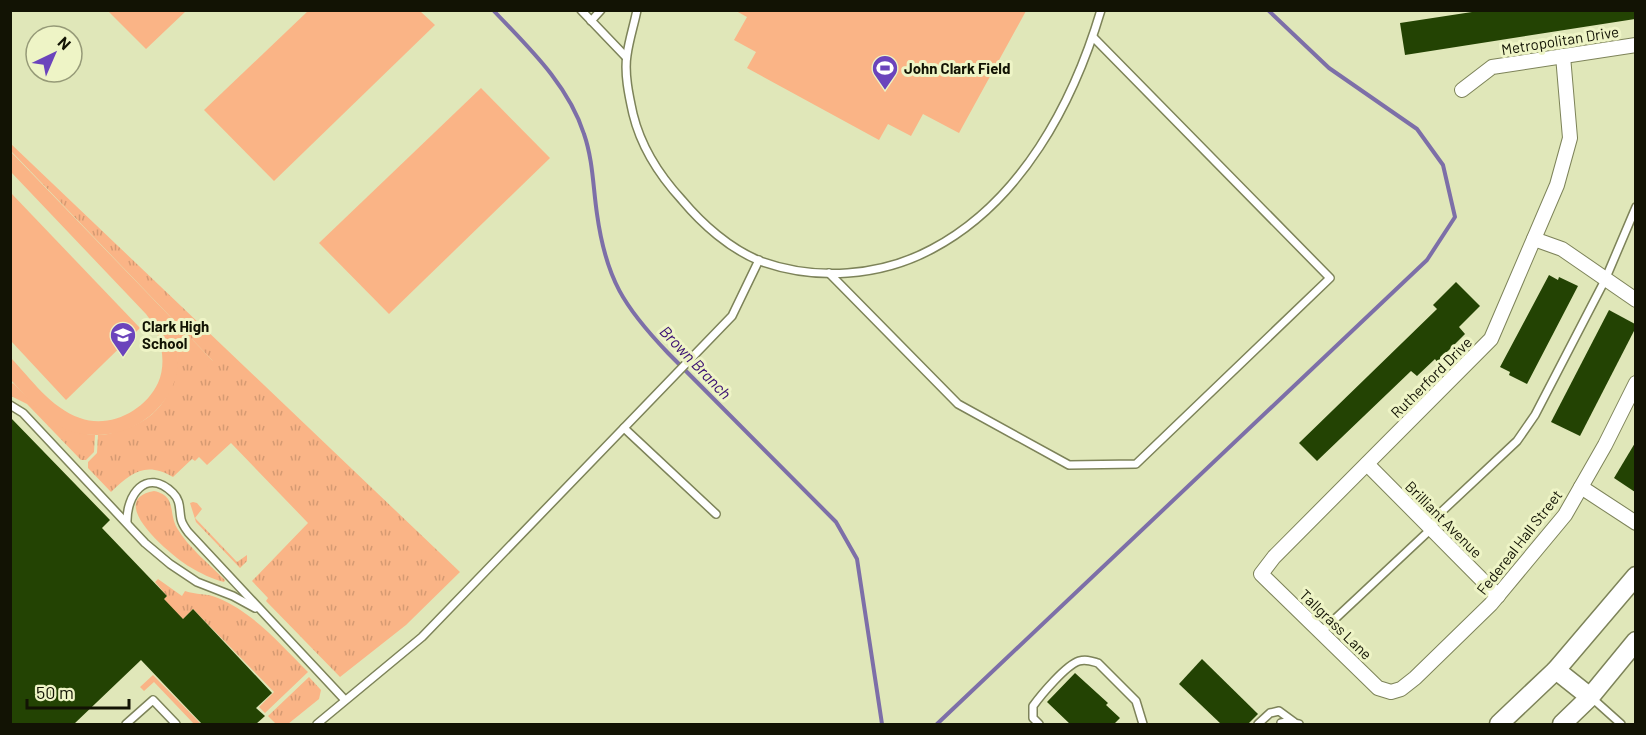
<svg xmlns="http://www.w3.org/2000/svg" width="1646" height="735" font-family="Barlow,sans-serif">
<defs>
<pattern id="grass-tufts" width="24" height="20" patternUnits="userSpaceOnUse" patternTransform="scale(1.5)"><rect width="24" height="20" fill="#fab486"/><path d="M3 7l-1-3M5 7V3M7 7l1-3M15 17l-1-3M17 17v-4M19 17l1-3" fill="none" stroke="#d59a72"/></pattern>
</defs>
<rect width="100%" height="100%" fill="#e0e7b9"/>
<g fill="url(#grass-tufts)">
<path d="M10 143 460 572 406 625 340 677 266 601 268 598 252 581 308 523 231 443 207 465 199 457 195 461 192 459 173 477C145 461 131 473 111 492L88 468V462L97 453 98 435C106 435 113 433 121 430 162 419 177 388 178 347L213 361 11 151Z"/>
<path d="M13 383C39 408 57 432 95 435L94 452 86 460H81L27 404 11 396V385Z"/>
<path d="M154 491C177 496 168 512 177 528 188 547 209 564 225 580L224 582C212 579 200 573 190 567 173 557 103 500 154 491Z"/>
<path d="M193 502 197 503 202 509 195 518 237 562 247 555V561L240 568 196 522 190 503Z"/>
<path d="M158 579 182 596 185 591C196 595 207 593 218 598 254 613 281 645 308 672L265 713 259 707 274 692 193 609 183 619 160 603 167 596 155 582Z"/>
<path d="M153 675 201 724H194L154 682 144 691 140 687Z"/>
<path d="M309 677 321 690 319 699 288 724H276L268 716Z"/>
</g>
<g fill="#fab486">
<path d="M108 11H186L146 49Z"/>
<path d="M308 11H420L435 25 274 181 204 110Z"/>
<path d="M736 11H1026L959 133 923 114 911 136 888 124 879 140 747 68 756 52 734 40 747 17Z"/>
<path d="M481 88 550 158 389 314 319 243Z"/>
<path d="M10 151 213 361 202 372 178 348C178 359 178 370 175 380 159 426 105 448 61 427 42 417 25 395 11 380V358C31 379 51 408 80 418 109 429 145 411 158 383 168 360 160 332 146 314L11 172Z"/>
<path d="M11 193 140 328 66 400 11 341Z"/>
</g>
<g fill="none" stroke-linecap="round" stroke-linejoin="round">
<g stroke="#7d6fa8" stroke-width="4">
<path d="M493 10C528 47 568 84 584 134 593 160 593 187 597 214 606 279 624 307 668 353L836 522 857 559 882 724"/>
<path d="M937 724 1427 260 1455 217 1443 165 1417 129 1329 68 1268 10"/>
</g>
</g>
<g fill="#234303">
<path d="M1485 10H1635V19L1405 55 1400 23Z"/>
<path d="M1549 275 1558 280 1559 277 1578 286 1527 384 1509 375 1510 372 1500 367Z"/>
<path d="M1456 282 1480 306 1459 327 1465 334 1437 362 1435 359 1417 376 1411 371 1317 461 1299 443 1437 309 1433 305Z"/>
<path d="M1609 310 1635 324V329L1580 436 1551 422Z"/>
<path d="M10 417 110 520 102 528 167 596 164 599 183 619 193 609 272 693 256 708 265 716 256 724H202L141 660 74 724H10Z"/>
<path d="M1635 443V492L1614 478Z"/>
<path d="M1202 659 1258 714 1248 724H1221L1179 684Z"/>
<path d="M1075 673 1108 703 1106 705 1120 718 1114 724H1070L1047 702Z"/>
</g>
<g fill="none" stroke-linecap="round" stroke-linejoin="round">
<g stroke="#7d8359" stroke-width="10">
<g id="service">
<path d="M581 10 626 57"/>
<path d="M637 10C634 25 629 40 627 55 624 73 629 96 633 114 641 147 659 175 682 200 702 224 730 249 760 261 816 281 880 277 932 249 1021 202 1073 104 1101 10"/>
<path d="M591 21 601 10"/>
<path d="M829 273 958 404 1069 465 1136 464 1330 278 1093 37"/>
<path d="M10 405 23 413 145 543 170 564 197 582 233 596 255 608"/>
<path d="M624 428 716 514"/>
<path d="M127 523C126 495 146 467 173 493 181 501 179 509 181 519 182 524 185 528 188 532L345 700"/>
<path d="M1321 632 1431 529 1438 515 1517 441 1535 415 1605 280 1636 207"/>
<path d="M1592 698 1621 724"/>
<path d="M1281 723 1286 722 1299 724"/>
<path d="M126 724 153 700 176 724"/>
<path d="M317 724 422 637 732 316 759 260"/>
<path d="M1039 724 1033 718V706C1041 695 1066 665 1079 661 1086 659 1091 661 1098 663L1136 701 1143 724"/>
<path d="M1258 724 1270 713 1279 711 1294 722"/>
</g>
</g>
<g stroke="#7d8359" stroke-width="16">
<g id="minor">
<path d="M1563 56 1570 138 1557 185 1491 339 1274 557 1261 574 1378 688 1391 692 1401 689 1415 678 1491 604 1565 515 1605 445 1636 383"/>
<path d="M1462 90 1492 67 1636 45"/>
<path d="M1534 239 1562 249 1636 300"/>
<path d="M1367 464 1498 596"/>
<path d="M1581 487 1636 523"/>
</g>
</g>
<g stroke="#7d8359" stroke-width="21">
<g id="tertiary">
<path d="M1556 670 1590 697"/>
<path d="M1499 724 1556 670 1636 576"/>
<path d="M1562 724 1590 697 1636 641"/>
</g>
</g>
<use href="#service" stroke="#fff" stroke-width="7"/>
<use href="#minor" stroke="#fff" stroke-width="14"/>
<use href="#tertiary" stroke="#fff" stroke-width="18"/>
</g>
<defs>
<g id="stadium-pin" transform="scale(1.35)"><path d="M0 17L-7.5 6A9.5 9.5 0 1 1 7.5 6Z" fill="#6b44bc" stroke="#eef4c6"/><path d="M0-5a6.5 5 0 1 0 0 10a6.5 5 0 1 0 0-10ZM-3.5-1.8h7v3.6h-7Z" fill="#fff"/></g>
<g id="school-pin" transform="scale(1.35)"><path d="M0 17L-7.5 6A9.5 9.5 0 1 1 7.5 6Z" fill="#6b44bc" stroke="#eef4c6"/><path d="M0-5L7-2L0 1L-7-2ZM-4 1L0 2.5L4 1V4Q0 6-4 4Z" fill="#fff"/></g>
</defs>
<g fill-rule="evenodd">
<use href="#stadium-pin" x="885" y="68"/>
<use href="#school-pin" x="123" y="335"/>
</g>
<g text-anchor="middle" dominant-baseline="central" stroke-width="6" stroke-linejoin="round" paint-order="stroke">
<g font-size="15" fill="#121304" stroke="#eef4c6">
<text transform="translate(1560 40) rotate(-9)">Metropolitan Drive</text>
<text transform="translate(1431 377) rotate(-45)">Rutherford Drive</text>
<text transform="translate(1444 519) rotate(45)">Brilliant Avenue</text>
<text transform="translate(1519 542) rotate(-52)">Federeal Hall Street</text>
<text transform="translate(1336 624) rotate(44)">Tallgrass Lane</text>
</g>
<g font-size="15" font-weight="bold" fill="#121304" stroke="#eef4c6" text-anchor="start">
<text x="904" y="68">John Clark Field</text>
<text x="142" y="326">Clark High<tspan x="142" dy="17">School</tspan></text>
</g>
<g font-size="16" font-style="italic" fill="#370c71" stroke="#eef4c6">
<text transform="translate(696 362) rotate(46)">Brown Branch</text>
</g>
</g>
<rect width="1646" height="735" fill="none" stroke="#121304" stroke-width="24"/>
<g transform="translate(54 54) rotate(44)"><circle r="28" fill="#eef4c6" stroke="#969a78" stroke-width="1.5"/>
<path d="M0-4.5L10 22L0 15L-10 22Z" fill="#6b44bc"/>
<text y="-9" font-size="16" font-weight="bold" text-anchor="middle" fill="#121304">N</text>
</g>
<path d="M27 699v9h102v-9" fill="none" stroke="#121304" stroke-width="3"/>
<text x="36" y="699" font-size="18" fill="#121304" stroke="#eef4c6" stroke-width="4.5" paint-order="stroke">50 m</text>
</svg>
